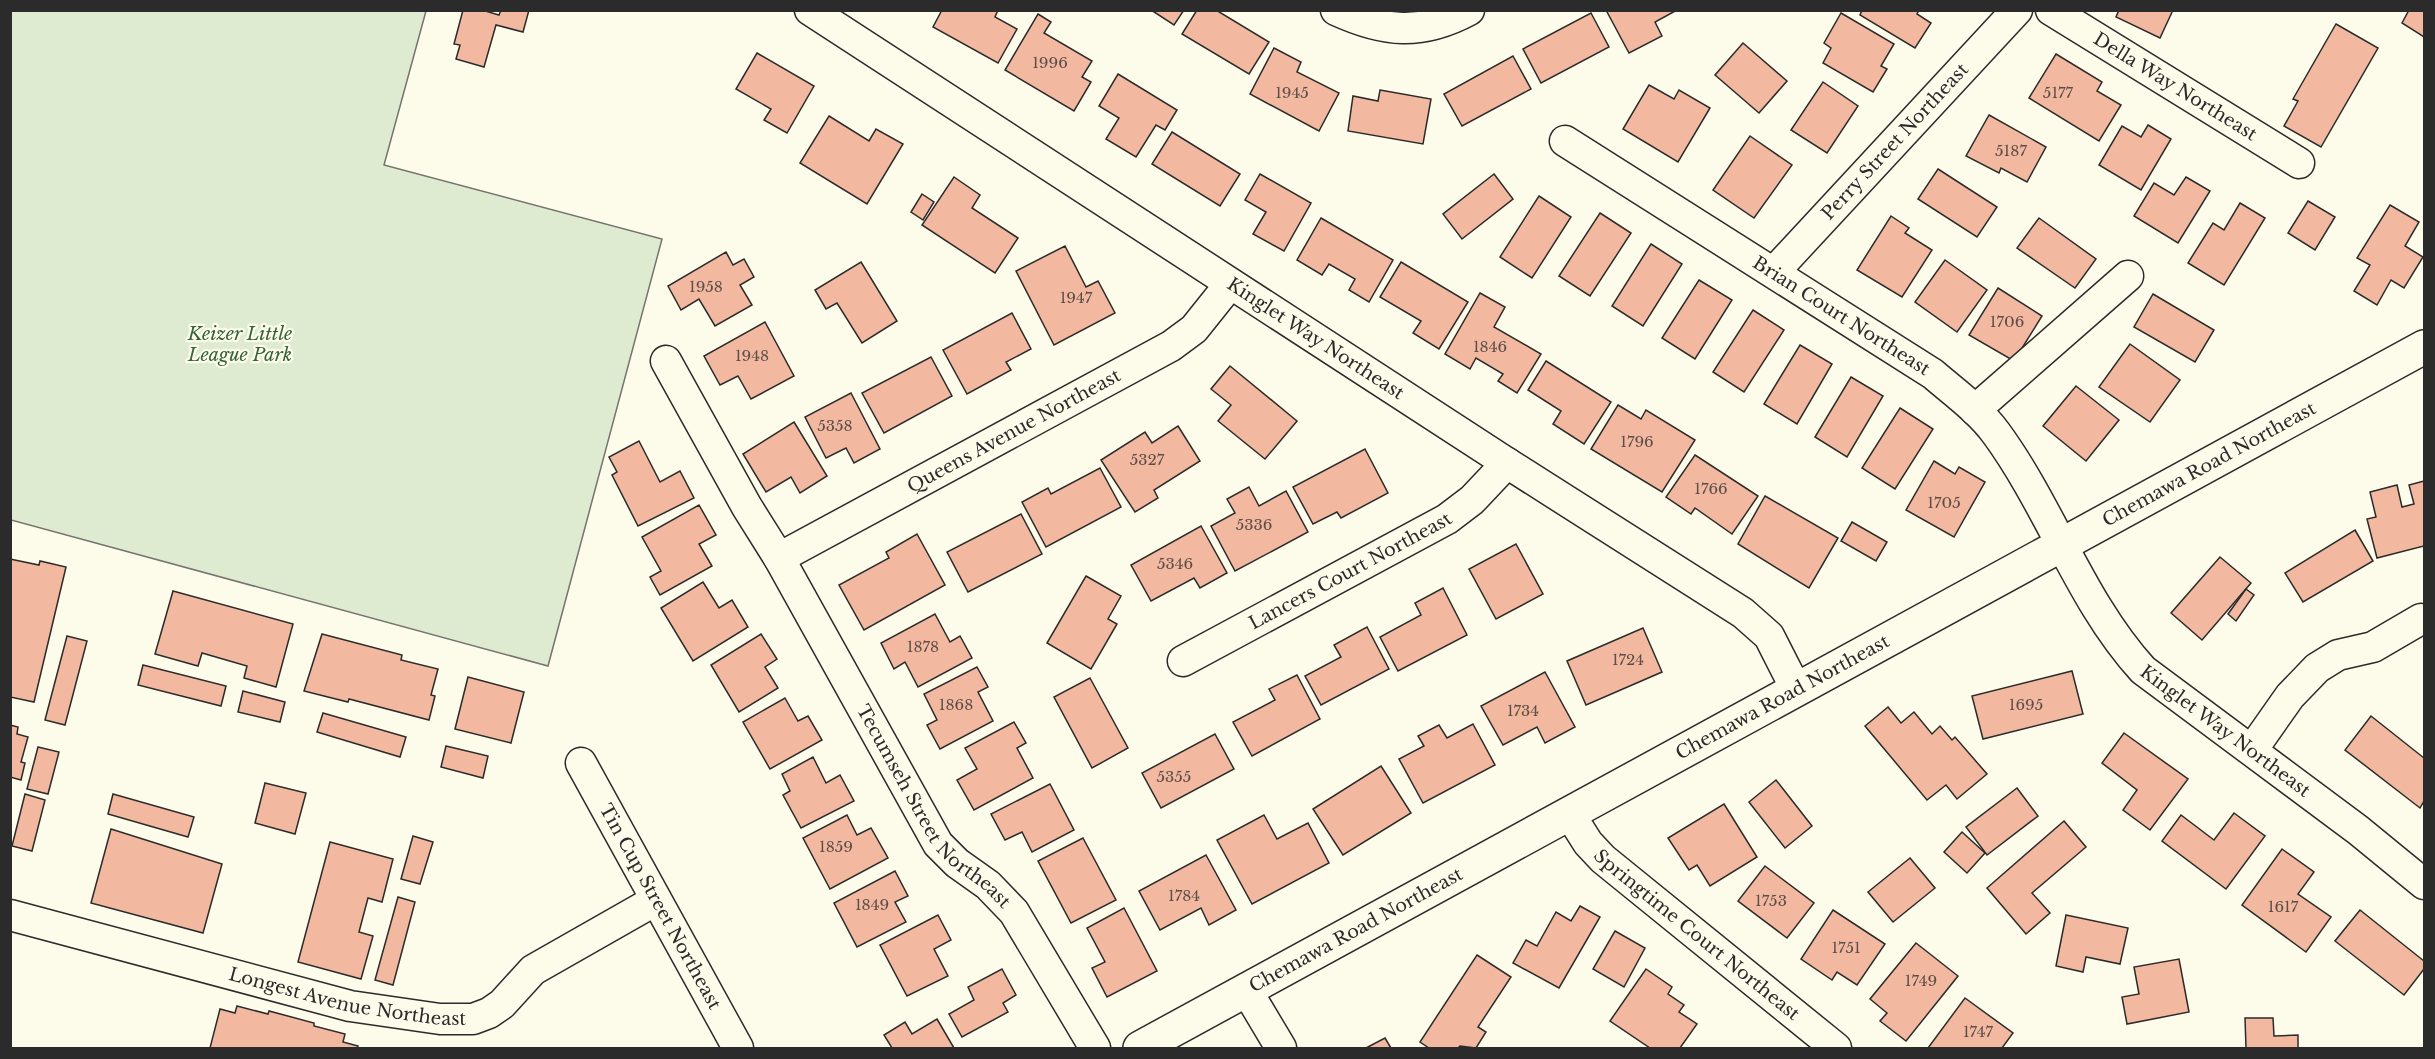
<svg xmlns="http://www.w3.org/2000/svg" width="2435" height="1059" font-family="'Libre Baskerville',serif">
<rect width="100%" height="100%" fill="#fdfbea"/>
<path fill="#deebd1" stroke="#74746e" stroke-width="1.5" d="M10 11H426L384 165 662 239 548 666 11 520Z"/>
<g fill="#f2b8a0" stroke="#2b2b2b" stroke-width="1.5">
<path d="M463 10H482L499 15 501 10H529L523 32 496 25 484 67 456 59 460 45 454 44Z"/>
<path d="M942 10H998L995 17 1017 29 998 63 933 27Z"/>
<path d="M1151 10H1184L1174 25Z"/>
<path d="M1197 10H1216L1269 42 1249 74 1182 34Z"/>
<path d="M1606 10H1677L1655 22 1662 36 1629 53Z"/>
<path d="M1862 10H1919L1917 14 1931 23 1915 48 1860 15Z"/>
<path d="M2119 10H2173L2160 38 2116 17Z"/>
<path d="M2409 10H2424V37L2402 23Z"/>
<path d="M1591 13 1609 47 1541 83 1523 49Z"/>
<path d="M1841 13 1894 44 1881 66 1887 69 1873 92 1823 63 1831 48 1824 43Z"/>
<path d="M1038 14 1051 22 1044 33 1092 61 1082 77 1091 82 1074 111 1005 70Z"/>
<path d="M2336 24 2378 48 2321 147 2284 126 2298 101 2293 99Z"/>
<path d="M1743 43 1787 81 1759 113 1715 75Z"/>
<path d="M1274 48 1301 62 1297 72 1339 93 1319 131 1250 94Z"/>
<path d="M757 53 814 86 787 133 764 120 771 109 736 89Z"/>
<path d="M2056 54 2102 82 2097 91 2121 105 2099 141 2029 98Z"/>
<path d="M1513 56 1531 89 1462 126 1444 94Z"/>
<path d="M1118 74 1177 110 1165 130 1156 125 1136 157 1106 139 1119 118 1099 106Z"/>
<path d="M1823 82 1858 106 1827 153 1791 130Z"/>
<path d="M1649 85 1674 99 1679 90 1710 108 1678 162 1623 129Z"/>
<path d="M1380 90 1431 99 1423 144 1348 131 1353 96 1378 101Z"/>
<path d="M1989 115 2046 147 2027 182 2001 168 1999 173 1966 156Z"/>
<path d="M829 116 869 141 876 129 903 144 867 204 800 163Z"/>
<path d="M2148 125 2171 139 2141 190 2099 165 2122 126 2141 137Z"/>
<path d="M1172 132 1240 174 1220 206 1152 164Z"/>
<path d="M1750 136 1792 165 1754 218 1713 190Z"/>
<path d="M1938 169 1997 207 1977 237 1918 199Z"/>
<path d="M1260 174 1311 203 1284 251 1253 234 1266 212 1245 200Z"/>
<path d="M1494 174 1513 199 1462 239 1443 214Z"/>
<path d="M954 177 980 195 972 208 1018 238 995 273 922 225Z"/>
<path d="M2186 177 2210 191 2178 243 2134 216 2154 183 2174 195Z"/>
<path d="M922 194 934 202 923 220 911 212Z"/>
<path d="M1539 196 1571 217 1532 278 1500 257Z"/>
<path d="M2308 201 2335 217 2315 250 2288 233Z"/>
<path d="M2240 203 2265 218 2224 285 2188 263 2213 223 2224 230Z"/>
<path d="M2390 205 2419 222 2405 246 2423 257 2404 288 2391 280 2377 305 2354 291 2370 265 2357 258Z"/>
<path d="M1600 213 1631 233 1590 296 1559 276Z"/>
<path d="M1891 216 1909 228 1905 233 1932 250 1902 297 1857 270Z"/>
<path d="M1321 218 1393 260 1369 302 1349 290 1355 279 1329 264 1322 275 1297 260Z"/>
<path d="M2039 218 2096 259 2075 288 2017 248Z"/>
<path d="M1651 244 1682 264 1643 326 1612 306Z"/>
<path d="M1065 246 1086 287 1098 281 1115 313 1054 345 1016 271Z"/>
<path d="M726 252 733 265 744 259 754 277 740 285 752 305 715 326 699 299 681 310 668 286Z"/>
<path d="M1945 260 1987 290 1957 332 1915 302Z"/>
<path d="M861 262 897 321 862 343 837 303 826 309 815 290Z"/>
<path d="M1401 262 1468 302 1439 349 1413 333 1421 321 1380 297Z"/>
<path d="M1699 280 1732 300 1695 359 1662 338Z"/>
<path d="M1998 288 2042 316 2014 361 1969 335Z"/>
<path d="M1480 293 1505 307 1494 327 1541 354 1517 393 1498 381 1503 374 1476 358 1470 369 1445 354Z"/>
<path d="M2153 294 2214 330 2195 362 2134 327Z"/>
<path d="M1753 310 1784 330 1744 392 1713 372Z"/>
<path d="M1012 313 1031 349 1006 362 1011 370 967 394 943 350Z"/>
<path d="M765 322 794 376 751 399 738 376 720 385 704 356Z"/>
<path d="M2130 344 2180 380 2150 422 2099 387Z"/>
<path d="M1800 345 1832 364 1797 424 1764 404Z"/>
<path d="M931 357 952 396 884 433 862 393Z"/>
<path d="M1546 361 1611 402 1584 444 1553 424 1561 411 1528 390Z"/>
<path d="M1230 366 1297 421 1265 459 1218 421 1231 405 1211 389Z"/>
<path d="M1851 377 1883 396 1847 457 1815 437Z"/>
<path d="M2076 386 2119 420 2086 461 2043 426Z"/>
<path d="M851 393 880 449 854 463 846 448 826 458 805 417Z"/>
<path d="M1618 405 1641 419 1646 410 1695 440 1662 492 1591 449Z"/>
<path d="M1900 408 1933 429 1895 489 1862 468Z"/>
<path d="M794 422 827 476 800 493 791 477 766 492 743 454Z"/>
<path d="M1178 426 1200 461 1154 490 1158 498 1135 512 1101 460 1145 432 1152 443Z"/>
<path d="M639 441 660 482 680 471 694 498 638 526 612 475 617 472 609 457Z"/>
<path d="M1365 449 1388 493 1341 518 1337 512 1313 524 1293 487Z"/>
<path d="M1695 455 1758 496 1732 534 1695 508 1691 514 1666 497Z"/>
<path d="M1934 461 1955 474 1959 467 1985 482 1954 537 1906 510Z"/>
<path d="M1100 468 1121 507 1046 547 1022 502 1048 488 1051 494Z"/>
<path d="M2424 481V546L2377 558 2367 519 2376 517 2370 492 2397 485 2402 507 2414 504 2409 485Z"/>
<path d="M1249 487 1259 506 1286 491 1308 532 1235 571 1211 526 1235 513 1227 499Z"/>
<path d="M1765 496 1838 538 1809 588 1738 544Z"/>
<path d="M699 505 716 535 699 544 712 566 660 595 650 577 661 571 642 537Z"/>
<path d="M1021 514 1042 554 968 592 947 552Z"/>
<path d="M1852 522 1887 542 1876 561 1841 541Z"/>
<path d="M1201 526 1227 573 1200 588 1194 578 1151 601 1131 565Z"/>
<path d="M2355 530 2373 561 2303 602 2285 573Z"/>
<path d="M917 534 945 585 864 630 839 585 889 558 886 552Z"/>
<path d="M1516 544 1543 594 1496 619 1469 569Z"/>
<path d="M2220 557 2251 583 2202 640 2171 613Z"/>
<path d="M10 559 39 565 40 561 66 567 34 702 10 697Z"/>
<path d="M1086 576 1121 596 1108 619 1117 624 1091 669 1047 643Z"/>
<path d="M703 582 719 608 732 600 748 627 693 661 661 608Z"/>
<path d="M1443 588 1467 635 1398 671 1380 637 1421 615 1415 603Z"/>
<path d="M2246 589 2254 595 2236 621 2228 614Z"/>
<path d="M173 591 293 624 276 687 244 678 247 666 202 653 198 666 155 654Z"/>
<path d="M935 614 950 642 960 636 972 658 918 687 905 662 894 669 881 643Z"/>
<path d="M1367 627 1389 669 1321 705 1305 676 1341 657 1334 645Z"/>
<path d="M1643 628 1662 672 1586 705 1567 661Z"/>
<path d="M322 634 402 655 401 660 438 669 431 695 435 696 429 720 349 699 348 702 304 691Z"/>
<path d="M761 634 777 659 765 667 778 688 739 712 711 665Z"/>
<path d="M67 636 87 641 65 725 45 720Z"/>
<path d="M143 665 226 686 221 706 138 685Z"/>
<path d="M977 667 988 687 978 692 993 721 940 749 927 725 937 720 924 694Z"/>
<path d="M2072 671 2083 714 1983 739 1972 696Z"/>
<path d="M1545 672 1575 727 1545 743 1537 727 1503 745 1481 706Z"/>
<path d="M1297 675 1320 719 1252 756 1233 722 1275 700 1269 689Z"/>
<path d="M468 677 524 692 511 743 455 729Z"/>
<path d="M1090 678 1128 748 1092 768 1054 697Z"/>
<path d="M243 691 285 702 280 722 238 712Z"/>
<path d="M785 698 798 721 808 716 822 740 770 769 743 722Z"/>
<path d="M1888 707 1901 723 1914 712 1932 734 1940 726 1952 740 1955 737 1987 774 1957 799 1946 785 1927 800 1865 726Z"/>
<path d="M323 713 406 737 400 757 317 732Z"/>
<path d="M2371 716 2424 758V801L2420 808 2345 750Z"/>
<path d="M1014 722 1026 743 1017 748 1033 778 974 810 957 780 977 769 965 748Z"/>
<path d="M1473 724 1495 765 1423 803 1399 759 1424 746 1418 736 1439 725 1447 738Z"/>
<path d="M10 725 18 727 17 734 28 737 21 762 25 763 21 780 10 777Z"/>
<path d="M2124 733 2188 779 2150 830 2123 810 2137 790 2102 763Z"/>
<path d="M1215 734 1234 769 1161 808 1142 773Z"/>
<path d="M446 746 488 756 483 778 441 767Z"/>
<path d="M38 747 59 752 48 794 27 789Z"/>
<path d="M813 757 826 783 840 775 854 801 801 828 783 795 790 791 782 774Z"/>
<path d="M1381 766 1411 813 1343 855 1313 809Z"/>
<path d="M1776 780 1812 826 1785 848 1749 802Z"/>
<path d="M265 783 306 793 295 834 255 823Z"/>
<path d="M1050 784 1074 830 1032 852 1022 832 1005 840 991 814Z"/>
<path d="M2017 788 2038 816 1987 855 1966 827Z"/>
<path d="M25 794 45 800 32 851 12 846Z"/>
<path d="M113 794 194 817 188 837 108 814Z"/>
<path d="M1724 804 1757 857 1710 886 1697 865 1689 870 1668 838Z"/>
<path d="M2234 813 2265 836 2226 889 2162 841 2181 815 2214 840Z"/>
<path d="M847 815 857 835 871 828 888 858 830 889 803 838Z"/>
<path d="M1264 815 1277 839 1308 823 1329 863 1252 904 1217 840Z"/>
<path d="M2064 821 2086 847 2032 893 2050 913 2026 934 1987 888Z"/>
<path d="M111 829 222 864 203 933 91 903Z"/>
<path d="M1962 832 1985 853 1967 873 1944 852Z"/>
<path d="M413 836 433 842 420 884 401 879Z"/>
<path d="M1083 838 1116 900 1071 923 1038 861Z"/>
<path d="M330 842 393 859 382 902 368 898 359 932 373 936 361 979 298 962Z"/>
<path d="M2282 849 2314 872 2298 894 2331 917 2306 952 2242 905Z"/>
<path d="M1206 855 1236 910 1209 925 1201 908 1160 930 1139 891Z"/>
<path d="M1910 858 1935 888 1893 922 1868 892Z"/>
<path d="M1765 866 1814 903 1787 938 1738 901Z"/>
<path d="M895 871 908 896 895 902 906 922 857 947 834 903Z"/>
<path d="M398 897 415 902 393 985 375 980Z"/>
<path d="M1580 906 1600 917 1559 988 1513 963 1526 940 1537 946 1556 912 1571 921Z"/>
<path d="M1124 908 1157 971 1107 997 1092 968 1105 962 1087 928Z"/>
<path d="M1833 910 1885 944 1857 985 1837 972 1832 980 1801 959Z"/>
<path d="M2360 910 2424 961V969L2404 995 2335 941Z"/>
<path d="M938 915 951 940 934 949 948 976 907 996 880 945Z"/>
<path d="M2066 915 2128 928 2120 964 2086 957 2083 972 2056 966Z"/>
<path d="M1615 931 1645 948 1624 987 1593 969Z"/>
<path d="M1916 943 1958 976 1906 1041 1880 1021 1887 1013 1870 999Z"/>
<path d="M1477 955 1511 977 1478 1027 1486 1032 1476 1048 1460 1046 1458 1048H1429L1420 1042Z"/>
<path d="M2179 959 2189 1012 2127 1024 2122 997 2139 994 2134 967Z"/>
<path d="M1002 969 1016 995 1003 1003 1008 1012 962 1037 949 1014 974 1000 968 987Z"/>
<path d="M1646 969 1672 987 1668 994 1684 1005 1679 1012 1697 1024 1680 1048H1650L1610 1021Z"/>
<path d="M1965 998 2013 1033 2002 1048H1928Z"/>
<path d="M237 1006 268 1014 269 1011 314 1023V1026L345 1034 343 1042 358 1046 357 1048H210L220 1009 235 1013Z"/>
<path d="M2245 1018H2273L2274 1036 2298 1035V1048H2246Z"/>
<path d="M937 1019 954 1048H892L884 1035 905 1022 912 1034Z"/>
<path d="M1385 1038 1391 1048H1366Z"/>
</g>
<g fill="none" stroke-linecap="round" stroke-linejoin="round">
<g stroke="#2b2b2b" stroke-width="33">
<g id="minor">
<path id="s1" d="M810 10 1507 463 1743 613 1769 636 1796 689"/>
<path d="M1336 10C1384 32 1421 36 1469 10"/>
<path id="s2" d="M2051 10 2299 163"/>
<path id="s3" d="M1565 141 1933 374C1955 393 1979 410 1996 433 2051 508 2080 601 2143 670L2358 830 2424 884"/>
<path id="s4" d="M1774 272 2017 10"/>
<path id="s5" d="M666 361 747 507 779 558 938 844 957 863 988 885 1014 912 1095 1048"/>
<path d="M1975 410 2128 276"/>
<path id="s6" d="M779 558 1171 346 1194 329 1230 284"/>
<path id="s7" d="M1183 661 1447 519 1472 500 1507 463"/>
<path d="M2252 750 2290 696 2317 668 2338 655 2373 647 2421 619"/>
<path id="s8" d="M581 763 738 1048"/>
<path id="s9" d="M1569 813 1588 843 1603 859 1836 1048"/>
<path id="s10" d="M10 915 350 1006 440 1019H473L489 1013 502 1004 533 970 656 900"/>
<path d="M1247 991 1281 1048"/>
</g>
</g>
<g stroke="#2b2b2b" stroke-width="36">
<g id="major">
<path id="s11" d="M1140 1048 2424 347"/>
</g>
</g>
<use href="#minor" stroke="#fdfbea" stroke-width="30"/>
<use href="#major" stroke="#fdfbea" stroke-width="33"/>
</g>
<g text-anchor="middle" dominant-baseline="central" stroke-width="4.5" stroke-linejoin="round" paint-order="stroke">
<g font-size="15" fill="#5d4e48">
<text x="1050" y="62">1996</text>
<text x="1292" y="92">1945</text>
<text x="2058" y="92">5177</text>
<text x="2011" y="150">5187</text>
<text x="706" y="286">1958</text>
<text x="1076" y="297">1947</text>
<text x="2007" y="321">1706</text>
<text x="1490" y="346">1846</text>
<text x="752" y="355">1948</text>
<text x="835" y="425">5358</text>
<text x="1637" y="441">1796</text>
<text x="1147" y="459">5327</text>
<text x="1711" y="488">1766</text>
<text x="1944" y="502">1705</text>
<text x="1254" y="524">5336</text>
<text x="1175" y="563">5346</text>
<text x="923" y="646">1878</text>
<text x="1628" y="659">1724</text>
<text x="956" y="704">1868</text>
<text x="2026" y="704">1695</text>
<text x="1523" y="710">1734</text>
<text x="1174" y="776">5355</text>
<text x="836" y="846">1859</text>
<text x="1184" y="895">1784</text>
<text x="1771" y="900">1753</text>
<text x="872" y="904">1849</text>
<text x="2283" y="906">1617</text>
<text x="1846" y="947">1751</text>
<text x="1921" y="980">1749</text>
<text x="1978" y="1031">1747</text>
</g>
<g font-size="18" fill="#2b2b2b" stroke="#fdfbea">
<text stroke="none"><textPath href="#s2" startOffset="146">Della Way Northeast</textPath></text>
<text stroke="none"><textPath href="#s4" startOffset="178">Perry Street Northeast</textPath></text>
<text stroke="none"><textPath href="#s3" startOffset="327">Brian Court Northeast</textPath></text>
<text stroke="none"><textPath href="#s1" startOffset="603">Kinglet Way Northeast</textPath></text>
<text stroke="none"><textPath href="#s6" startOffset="267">Queens Avenue Northeast</textPath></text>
<text stroke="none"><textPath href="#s11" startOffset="1218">Chemawa Road Northeast</textPath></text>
<text stroke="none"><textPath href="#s7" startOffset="190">Lancers Court Northeast</textPath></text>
<text stroke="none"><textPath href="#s11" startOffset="732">Chemawa Road Northeast</textPath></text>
<text stroke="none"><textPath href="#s3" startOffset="904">Kinglet Way Northeast</textPath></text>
<text stroke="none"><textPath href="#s5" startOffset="522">Tecumseh Street Northeast</textPath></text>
<text stroke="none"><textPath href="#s8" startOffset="164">Tin Cup Street Northeast</textPath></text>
<text stroke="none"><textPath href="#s11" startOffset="246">Chemawa Road Northeast</textPath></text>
<text stroke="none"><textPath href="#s9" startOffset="178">Springtime Court Northeast</textPath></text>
<text stroke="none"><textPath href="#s10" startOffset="348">Longest Avenue Northeast</textPath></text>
</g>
<g font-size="18" font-style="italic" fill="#34623c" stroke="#fdfbea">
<text x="240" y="334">Keizer Little<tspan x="240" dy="21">League Park</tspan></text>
</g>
</g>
<rect width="2435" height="1059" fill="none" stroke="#2b2b2b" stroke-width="24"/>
</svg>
